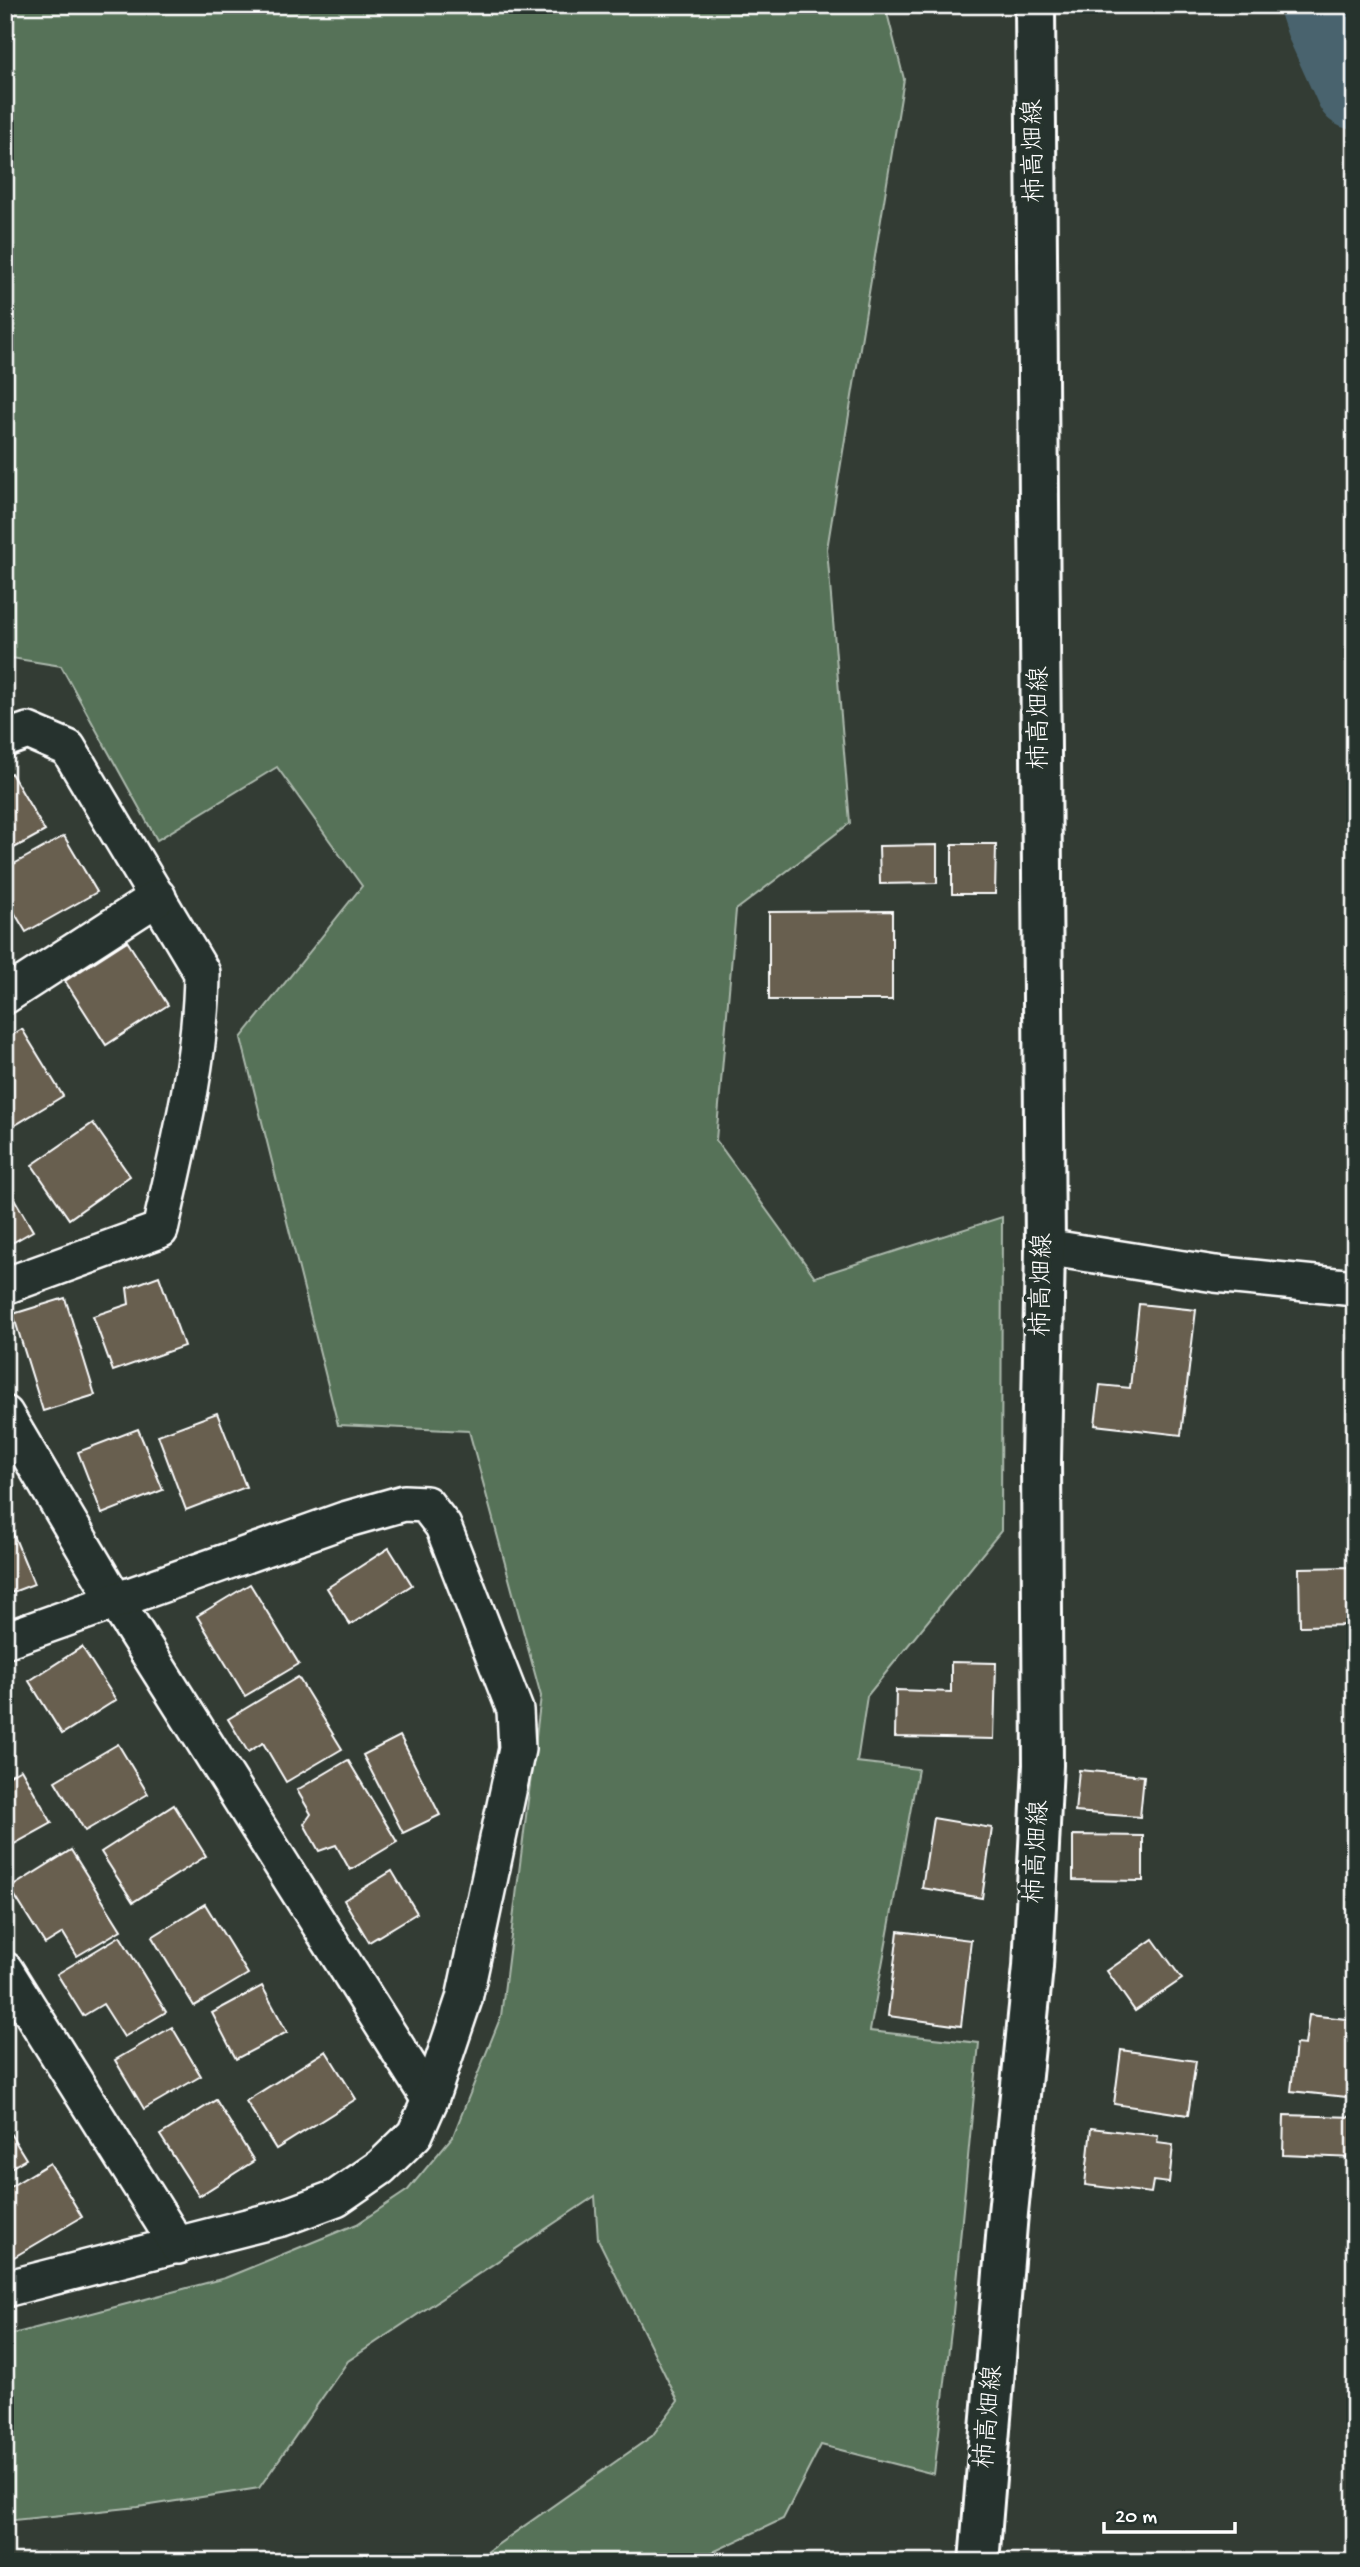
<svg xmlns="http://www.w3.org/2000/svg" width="1360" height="2567" font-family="'Gochi Hand','Klee One',sans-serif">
<rect width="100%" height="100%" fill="#333c34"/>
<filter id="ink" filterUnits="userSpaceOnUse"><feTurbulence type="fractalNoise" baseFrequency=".0143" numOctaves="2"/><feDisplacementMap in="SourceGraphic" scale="14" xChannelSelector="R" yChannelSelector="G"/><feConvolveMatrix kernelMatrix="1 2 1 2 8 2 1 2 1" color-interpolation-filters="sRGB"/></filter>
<g filter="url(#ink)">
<path fill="#577258" stroke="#abb8ac" stroke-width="2" d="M5 5H885L904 79 827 549 850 823 736 910 716 1140 815 1277 1002 1217 1001 1531 867 1696 857 1762 918 1769 870 2031 979 2043 952 2323 934 2474 821 2445 783 2519 692 2562H473L652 2436 678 2401 598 2239 595 2196 348 2361 259 2488 138 2507 5 2521V2336L225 2278 357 2224 408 2190 453 2136 501 2016 541 1696 469 1431 338 1425 241 1038 362 886 277 767 157 840 61 666 5 657Z"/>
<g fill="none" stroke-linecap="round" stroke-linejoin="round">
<path stroke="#49646e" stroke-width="79" d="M1319 5 1326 26 1355 90"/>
</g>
<g fill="#675e50" stroke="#fff" stroke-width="2">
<path d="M11 773 45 831 5 853V776Z"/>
<path d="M64 836 97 892 26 932 5 897V869Z"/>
<path d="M952 844H996L995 894H952Z"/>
<path d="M937 845V883L880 884 879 846Z"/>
<path d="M892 911V1000H769V912Z"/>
<path d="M127 941 168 1005 106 1045 65 981Z"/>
<path d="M22 1029 63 1096 12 1127 5 1115V1039Z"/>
<path d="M93 1123 130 1176 69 1219 32 1165Z"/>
<path d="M5 1183 33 1231 5 1247Z"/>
<path d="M159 1276 184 1346 113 1371 93 1316 129 1304 127 1288Z"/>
<path d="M65 1298 95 1395 43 1411 13 1314Z"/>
<path d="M1139 1304 1196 1310 1181 1435 1095 1425 1100 1385 1130 1388Z"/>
<path d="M217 1413 246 1487 186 1510 158 1435Z"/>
<path d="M138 1429 163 1490 102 1514 78 1452Z"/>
<path d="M5 1514 34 1584 5 1595Z"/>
<path d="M389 1548 412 1585 350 1625 327 1588Z"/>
<path d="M1355 1567V1625L1300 1626 1299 1568Z"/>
<path d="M250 1584 299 1664 245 1696 197 1616Z"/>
<path d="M82 1647 116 1700 62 1734 29 1681Z"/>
<path d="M951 1662 996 1663 994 1739 895 1737 896 1690 951 1692Z"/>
<path d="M298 1677 342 1749 286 1782 263 1743 248 1752 228 1719Z"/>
<path d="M400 1736 440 1815 403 1833 363 1755Z"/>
<path d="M118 1744 148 1794 85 1831 55 1781Z"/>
<path d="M348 1760 397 1842 350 1870 336 1845 319 1851 304 1824 311 1814 297 1790Z"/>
<path d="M21 1769 52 1823 5 1849V1778Z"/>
<path d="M1079 1770 1144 1776 1140 1817 1075 1812Z"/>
<path d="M174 1805 206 1856 133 1902 101 1852Z"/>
<path d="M933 1818 992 1828 982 1898 922 1888Z"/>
<path d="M1073 1835 1143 1836V1881L1073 1880Z"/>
<path d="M71 1850 121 1930 77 1956 63 1933 45 1944 10 1888Z"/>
<path d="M392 1871 417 1913 369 1942 344 1900Z"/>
<path d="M205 1904 248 1974 194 2006 152 1937Z"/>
<path d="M898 1931 971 1940 961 2026 888 2016Z"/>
<path d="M120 1936 166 2012 124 2037 103 2004 83 2016 57 1974Z"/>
<path d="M1153 1939 1182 1979 1135 2011 1107 1971Z"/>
<path d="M262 1986 287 2032 236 2059 212 2013Z"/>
<path d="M1309 2015 1355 2020V2098L1291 2091 1296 2044 1305 2045Z"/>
<path d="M172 2027 201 2076 144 2109 115 2060Z"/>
<path d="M1121 2050 1196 2061 1188 2115 1114 2104Z"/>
<path d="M326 2051 356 2099 276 2149 246 2101Z"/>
<path d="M216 2100 254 2161 199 2196 160 2135Z"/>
<path d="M1284 2115 1355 2117V2158L1283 2155Z"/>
<path d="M5 2125 26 2159 5 2171Z"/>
<path d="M1091 2128 1158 2136 1157 2143 1173 2145 1169 2183 1153 2181 1151 2193 1085 2185Z"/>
<path d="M50 2163 82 2217 9 2260 5 2254V2190Z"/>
</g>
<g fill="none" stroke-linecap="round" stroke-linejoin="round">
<g stroke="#fff" stroke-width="40">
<g id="street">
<path d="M5 739 28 731 68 748 202 973C201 1059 179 1146 160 1230L5 1286"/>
<path d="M5 996 158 897"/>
<path d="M1045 1247 1215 1274 1355 1288"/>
<path d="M5 1414 115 1600 430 2100"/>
<path d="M5 1640 344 1520 404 1503 426 1504 443 1526 515 1710 517 1749 464 1999 430 2100 415 2134 381 2167 336 2198 282 2218 5 2289"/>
<path d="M5 1970 178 2246"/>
</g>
</g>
<g stroke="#fff" stroke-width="44">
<path id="secondary" d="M979 2562 1008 2213 1033 1967 1043 1765 1041 1461 1045 1247 1035 5"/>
</g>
<use href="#street" stroke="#26332d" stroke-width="35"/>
<use href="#secondary" stroke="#26332d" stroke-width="38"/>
</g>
</g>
<g text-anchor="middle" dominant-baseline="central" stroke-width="7" stroke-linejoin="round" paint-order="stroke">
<g font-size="26" fill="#fff" stroke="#26332d">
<text transform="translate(1036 151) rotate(-91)">柿高畑線</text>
<text transform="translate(1041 718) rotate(-90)">柿高畑線</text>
<text transform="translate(1044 1285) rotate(-89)">柿高畑線</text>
<text transform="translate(1039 1852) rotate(-87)">柿高畑線</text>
<text transform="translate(991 2417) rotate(-85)">柿高畑線</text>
</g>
</g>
<rect width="1360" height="2567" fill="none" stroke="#26332d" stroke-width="28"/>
<rect x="14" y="14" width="1332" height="2539" fill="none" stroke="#fff" stroke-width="2.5" filter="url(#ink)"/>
<path d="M1104 2522v10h131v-10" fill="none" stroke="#ffffff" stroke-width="3.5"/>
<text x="1115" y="2522" font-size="21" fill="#ffffff" stroke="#26332d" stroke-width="5" paint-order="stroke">20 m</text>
</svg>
